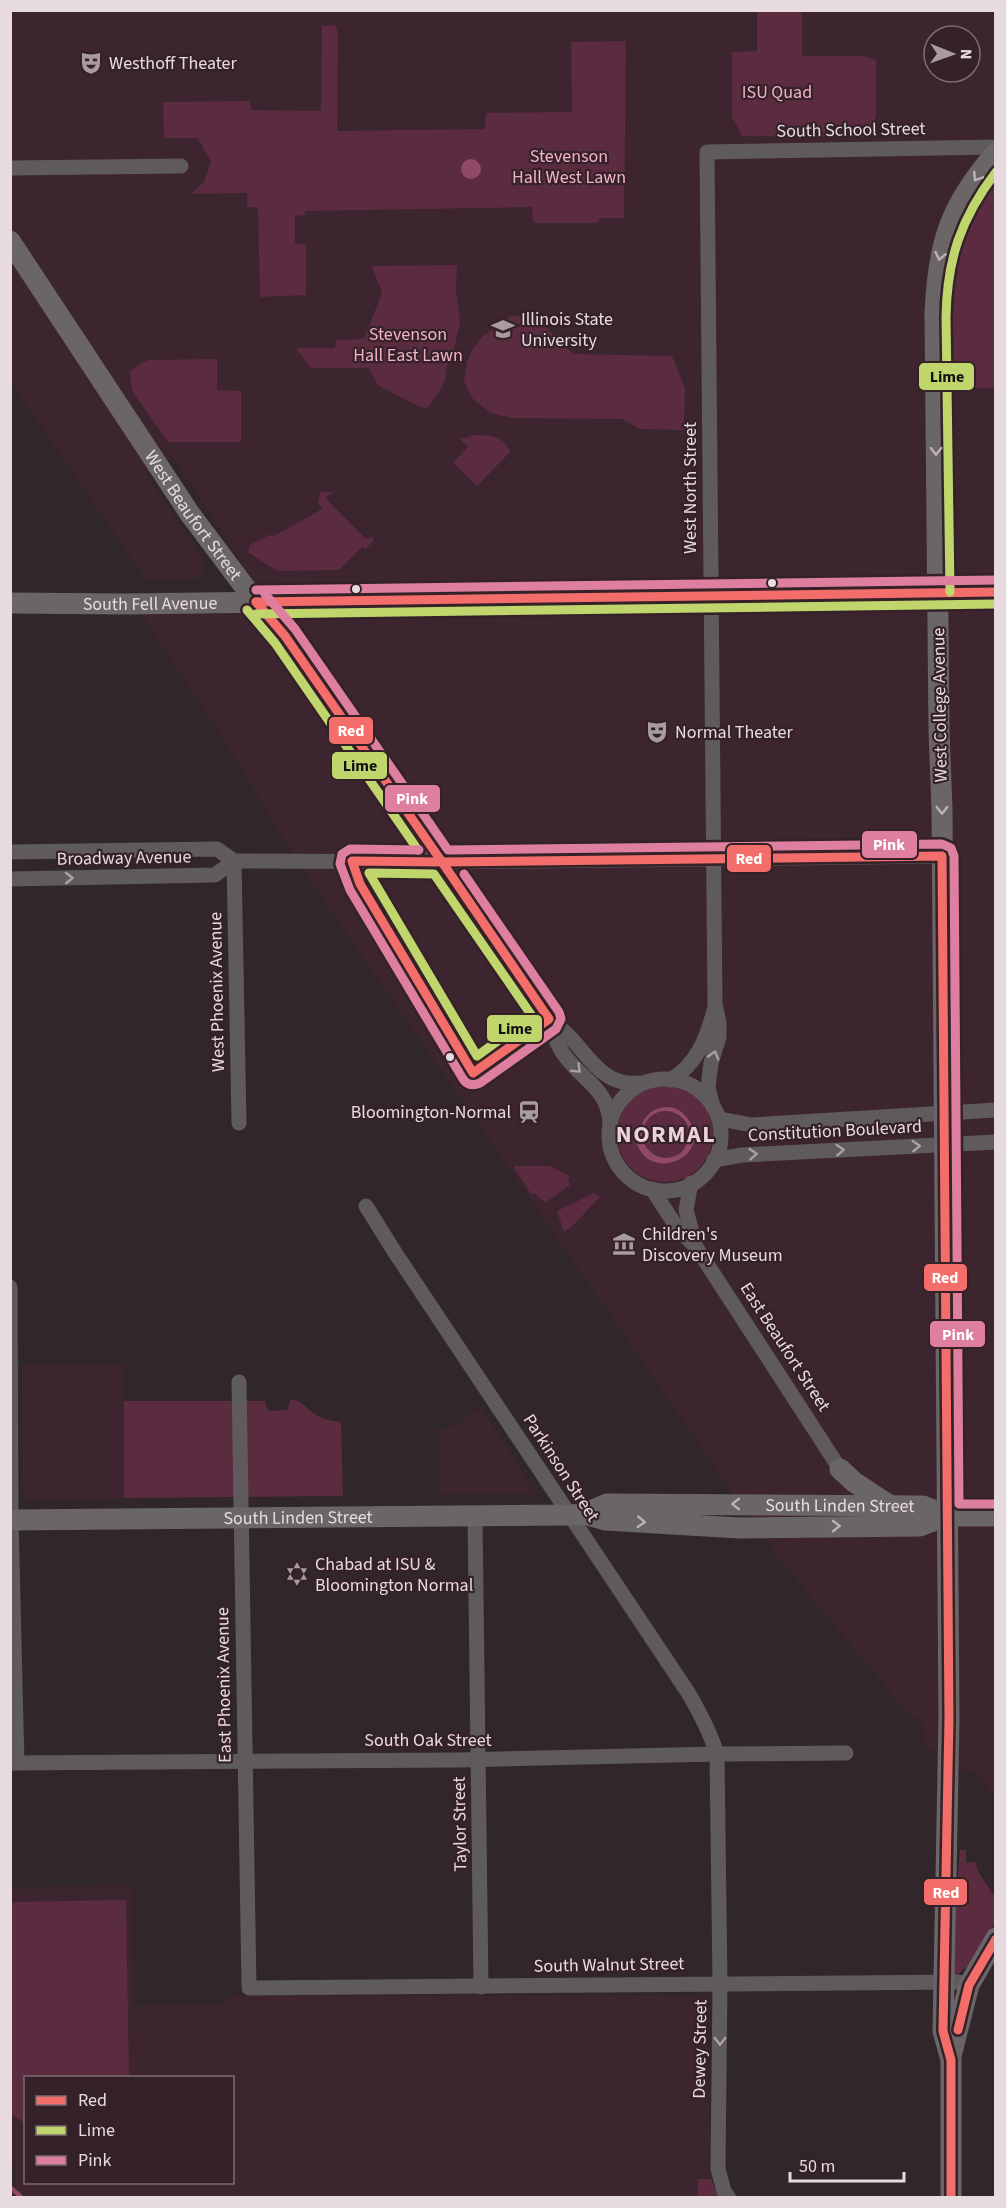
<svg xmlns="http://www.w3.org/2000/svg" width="1006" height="2208" font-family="'Source Sans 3',sans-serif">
<rect width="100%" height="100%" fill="#31262a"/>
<g fill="#3c252e" fill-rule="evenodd">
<path d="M10 11H995V1797L975 1772 961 1768 924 1745 922 1723 903 1707 776 1555 303 870 216 727 139 610 275 615 173 457 146 474 205 561 203 575 195 580 146 579 11 382ZM934 36H970V72H934Z"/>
<path d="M22 1365H124V1498H24L22 1492Z"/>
<path d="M481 1408 537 1494H439L438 1431 461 1423Z"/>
<path d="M132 1886 134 2006 226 2004 234 1996 695 1995 702 1998 705 2005 708 2035 711 2179 698 2180V2197L16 2198V2171L11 2165V1887ZM26 2078H232V2182H26Z"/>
</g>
<g fill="#5b2c40">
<path d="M757 11H802V56H864L876 60V115L870 137 742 136 732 117V52L757 51Z"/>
<path d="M335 25 338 33 337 131 485 129 486 113 572 112 571 42 626 41 624 218H600L597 223H533L532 207 305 211V215L295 216V244H306V295L260 297 258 207H247V193L191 194 204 182 211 162 198 138H164L163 102 250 101 251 110 321 111 322 26Z"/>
<path d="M995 176V388H948V307C952 291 951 276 953 260 959 229 977 199 995 176Z"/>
<path d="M457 265 456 290 460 322 451 364 448 362 445 374H447L441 389 427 408 419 407 378 385 369 368H311L296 348H335L336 340 364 339 382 293 372 266Z"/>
<path d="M525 315 538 319 573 354 672 356 685 388 684 430 639 429 622 419 512 418 491 413 473 399 464 382 467 362 473 349 482 337 511 316Z"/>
<path d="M217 359V390L241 391V442H168L133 392 129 371 148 360Z"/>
<path d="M475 435C491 435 504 436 510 452L477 486 453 463 468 447 460 439Z"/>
<path d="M321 492H334L325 498 366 539 374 537 373 541 366 549 363 546 339 570 277 571 248 552 250 545 269 535 274 536 322 509 318 502Z"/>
<circle cx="665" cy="1134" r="48"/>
<path d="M513 1166H550L570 1176 568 1179 570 1185 545 1203 535 1193 531 1194Z"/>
<path d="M594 1193 600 1197C587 1208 579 1223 564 1232L557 1211Z"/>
<path d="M291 1399C301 1401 304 1406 312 1412 321 1419 331 1421 341 1422L343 1496 124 1498V1401H265L267 1408 270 1411 287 1410Z"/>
<path d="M960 1850H966V1863L976 1862 977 1870 995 1897V1923L967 1967 956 1976 953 1975 954 1925Z"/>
<path d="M126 1900 129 2077 26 2078 25 2123 11 2115V1902Z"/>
<path d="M698 2179H711L719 2197H698Z"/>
</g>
<g fill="#904967">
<circle cx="471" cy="169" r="10"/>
<path d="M668 1107C679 1108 684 1113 690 1122 711 1157 651 1183 637 1144L643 1142C651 1157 665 1163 681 1153 712 1116 647 1089 642 1136H640C640 1119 651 1107 668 1107Z"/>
</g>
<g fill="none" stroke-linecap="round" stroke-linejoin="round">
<path stroke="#904967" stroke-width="4.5" d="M10 2187 22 2198"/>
<g stroke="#5f5a5b" stroke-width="15">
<path d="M10 168 181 166"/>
<path d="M256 602 285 636 549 1019C555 1024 562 1029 568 1035 590 1057 603 1087 640 1083"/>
<path d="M10 852 217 849 234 861 441 862 942 856"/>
<path d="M234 861 239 1123"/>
<path d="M10 879 215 875 234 861"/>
<path d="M549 1019C553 1035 558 1049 569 1061 587 1082 608 1092 610 1122"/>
<circle cx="665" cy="1135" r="56"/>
<path d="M670 1080C696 1066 707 1038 714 1010"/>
<path d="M713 1107 708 1087 711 1063 719 1037V1023L715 1004 707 152 996 147"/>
<path d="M720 1119 752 1125 996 1110"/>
<path d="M714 1160 742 1155 996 1142"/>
<path d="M691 1183 686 1210 696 1247 840 1469"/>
<path d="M652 1189 678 1229 693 1244"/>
<path d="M366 1206 394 1251 689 1694C700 1713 710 1732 717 1754L720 1983 718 2169 724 2191 729 2198"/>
<path d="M10 1287 11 1520 17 1763"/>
<path d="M239 1382 249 1988 958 1982 969 1985"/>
<path d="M475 1516 481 1987"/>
<path d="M10 1763 459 1760 717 1754 846 1753"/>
</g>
<g stroke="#6a6566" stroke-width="21">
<path id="s1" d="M10 241 190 514 256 602"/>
<path id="s2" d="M10 603 125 604 996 592"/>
<path d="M840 1469 854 1482 889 1505"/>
<path d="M584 1514 605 1520 739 1528 920 1526 947 1516H996"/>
<path id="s3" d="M10 1520 569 1515 584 1514 607 1504 923 1506 947 1516"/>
<path d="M951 2056 969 1985 996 1938"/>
<path d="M951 2198V2060L943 2031 949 1718 942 809 939 731 935 313C938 245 949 206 996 153"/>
</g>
<g stroke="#352229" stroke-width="14">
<g id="bus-1">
<path d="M256 602 285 636 442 862"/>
<path d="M256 602 996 592"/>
<path d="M352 861 442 862 549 1019 473 1073 360 884Z"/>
<path d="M442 862 942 856 949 1718 943 2031 951 2060V2198"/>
<path d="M958 2030 969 1985 996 1939"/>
</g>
</g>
<g stroke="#352229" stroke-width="14">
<g id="bus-2">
<path d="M950 592 946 317C947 259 961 218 996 172"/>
<path d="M247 610 275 643 418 850"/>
<path d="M256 614 996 604"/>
<path d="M369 873 434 874 532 1016 477 1056Z"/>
</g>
</g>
<g stroke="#352229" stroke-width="14">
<g id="bus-3">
<path d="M256 590 996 580"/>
<path d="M265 594 295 629 448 850 942 844 951 848 954 856 959 1504H996"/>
<path d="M419 850 350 849 342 854 340 864 350 890 463 1079C467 1085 473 1086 480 1083L556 1029 561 1019 559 1012 464 874"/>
</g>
</g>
<use href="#bus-1" stroke="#f36e6a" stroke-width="9"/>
<use href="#bus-2" stroke="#c0d66c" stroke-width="9"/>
<use href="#bus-3" stroke="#de7f9f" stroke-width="9"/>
</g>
<defs><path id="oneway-chevron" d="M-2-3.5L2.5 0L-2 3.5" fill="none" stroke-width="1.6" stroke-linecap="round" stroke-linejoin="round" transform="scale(1.5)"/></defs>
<g stroke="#bcb2b5">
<use href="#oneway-chevron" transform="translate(977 177) rotate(123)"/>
<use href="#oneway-chevron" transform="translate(940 256) rotate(102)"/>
<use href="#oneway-chevron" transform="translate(936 451) rotate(90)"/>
<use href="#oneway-chevron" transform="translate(942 810) rotate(89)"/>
<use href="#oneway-chevron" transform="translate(736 1504) rotate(-179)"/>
<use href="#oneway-chevron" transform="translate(641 1522) rotate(3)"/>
<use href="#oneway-chevron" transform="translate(836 1526) rotate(-1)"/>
</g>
<g stroke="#aaa1a4">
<use href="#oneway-chevron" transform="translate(69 878) rotate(-1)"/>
<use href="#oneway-chevron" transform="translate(714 1055) rotate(-74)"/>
<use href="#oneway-chevron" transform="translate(577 1069) rotate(44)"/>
<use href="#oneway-chevron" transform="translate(916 1146) rotate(-3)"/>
<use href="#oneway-chevron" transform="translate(840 1150) rotate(-3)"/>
<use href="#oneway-chevron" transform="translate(753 1154) rotate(-3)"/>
<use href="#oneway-chevron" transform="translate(720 2041) rotate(91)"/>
</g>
<defs>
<g id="theatre-bare" transform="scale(1.8)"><path d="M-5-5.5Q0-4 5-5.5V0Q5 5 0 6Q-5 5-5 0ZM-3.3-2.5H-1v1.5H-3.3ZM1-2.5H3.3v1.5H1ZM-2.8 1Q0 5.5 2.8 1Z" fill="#a89ca0" stroke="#352229" stroke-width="2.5" paint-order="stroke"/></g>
<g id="university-bare" transform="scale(1.8)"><path d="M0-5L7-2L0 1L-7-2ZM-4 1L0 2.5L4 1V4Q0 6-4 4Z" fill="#a89ca0" stroke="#352229" stroke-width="2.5" paint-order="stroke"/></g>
<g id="station-bare" transform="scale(1.8)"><path d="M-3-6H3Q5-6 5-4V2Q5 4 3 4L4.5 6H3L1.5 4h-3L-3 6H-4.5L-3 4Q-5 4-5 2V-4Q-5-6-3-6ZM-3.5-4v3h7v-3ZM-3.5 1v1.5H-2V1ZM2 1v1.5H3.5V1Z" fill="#a89ca0" stroke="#352229" stroke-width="2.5" paint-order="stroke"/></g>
<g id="museum-bare" transform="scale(1.8)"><path d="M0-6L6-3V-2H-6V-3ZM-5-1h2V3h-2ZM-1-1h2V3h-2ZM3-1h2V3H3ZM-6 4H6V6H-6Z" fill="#a89ca0" stroke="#352229" stroke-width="2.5" paint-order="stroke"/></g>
<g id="synagogue-bare" transform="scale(1.8)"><path d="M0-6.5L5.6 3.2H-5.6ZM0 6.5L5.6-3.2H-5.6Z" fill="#a89ca0" stroke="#352229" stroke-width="2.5" paint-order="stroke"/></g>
</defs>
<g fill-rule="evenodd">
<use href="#theatre-bare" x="91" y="63"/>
<use href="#university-bare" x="503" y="329"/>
<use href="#theatre-bare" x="657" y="732"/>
<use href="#station-bare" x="529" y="1112"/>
<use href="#museum-bare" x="624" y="1244"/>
<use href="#synagogue-bare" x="297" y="1574"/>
</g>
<g fill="#e8dbe0" stroke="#352229" stroke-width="2">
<circle cx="772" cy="583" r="5"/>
<circle cx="356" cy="589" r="5"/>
<circle cx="450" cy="1057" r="5"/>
</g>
<g text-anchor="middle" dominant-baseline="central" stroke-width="4.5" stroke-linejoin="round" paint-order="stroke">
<g font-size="18" fill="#e8dbe0" stroke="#352229" text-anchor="start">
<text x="109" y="63">Westhoff Theater</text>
<text x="521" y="319">Illinois State<tspan x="521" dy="21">University</tspan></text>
<text x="675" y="732">Normal Theater</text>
<text x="511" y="1112" text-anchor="end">Bloomington-Normal</text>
<text x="642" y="1234">Children's<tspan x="642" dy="21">Discovery Museum</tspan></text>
<text x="315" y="1564">Chabad at ISU &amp;<tspan x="315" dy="21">Bloomington Normal</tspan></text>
</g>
<g font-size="18" fill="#f4b1ca" stroke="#352229">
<text x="777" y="92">ISU Quad</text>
<text x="569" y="156">Stevenson<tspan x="569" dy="21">Hall West Lawn</tspan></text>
<text x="408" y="334">Stevenson<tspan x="408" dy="21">Hall East Lawn</tspan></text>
</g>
<g font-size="18" fill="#e8dbe0" stroke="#352229">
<text transform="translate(851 130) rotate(-1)">South School Street</text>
<text transform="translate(690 488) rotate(-90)">West North Street</text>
<text stroke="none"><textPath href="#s1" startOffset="330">West Beaufort Street</textPath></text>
<text stroke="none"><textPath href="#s2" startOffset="140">South Fell Avenue</textPath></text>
<text transform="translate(940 705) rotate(-91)">West College Avenue</text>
<text transform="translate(124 858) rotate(-1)">Broadway Avenue</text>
<text transform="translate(217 992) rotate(-91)">West Phoenix Avenue</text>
<text transform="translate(835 1131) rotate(-3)">Constitution Boulevard</text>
<text transform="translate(785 1347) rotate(57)">East Beaufort Street</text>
<text transform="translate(561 1468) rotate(57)">Parkinson Street</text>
<text stroke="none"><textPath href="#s3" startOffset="832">South Linden Street</textPath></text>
<text stroke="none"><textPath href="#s3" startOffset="288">South Linden Street</textPath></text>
<text transform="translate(224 1685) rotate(-91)">East Phoenix Avenue</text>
<text x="428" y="1740">South Oak Street</text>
<text transform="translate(460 1824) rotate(-91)">Taylor Street</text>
<text transform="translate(609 1965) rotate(-1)">South Walnut Street</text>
<text transform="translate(700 2049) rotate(-89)">Dewey Street</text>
</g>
<g font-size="24" font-weight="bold" letter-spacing="1.5" fill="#ebd1da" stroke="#352229">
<text x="666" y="1134">NORMAL</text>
</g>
</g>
<g stroke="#352229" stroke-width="2">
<rect x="918" y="362" width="57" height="29" rx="6" fill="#c0d66c"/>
<rect x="328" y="716" width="46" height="29" rx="6" fill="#f36e6a"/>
<rect x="331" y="751" width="57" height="29" rx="6" fill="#c0d66c"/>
<rect x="384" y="784" width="57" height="29" rx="6" fill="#de7f9f"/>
<rect x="861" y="830" width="57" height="29" rx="6" fill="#de7f9f"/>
<rect x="726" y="844" width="46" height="29" rx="6" fill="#f36e6a"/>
<rect x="486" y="1014" width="57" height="29" rx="6" fill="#c0d66c"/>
<rect x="923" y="1263" width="45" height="29" rx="6" fill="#f36e6a"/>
<rect x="929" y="1320" width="57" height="28" rx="6" fill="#de7f9f"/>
<rect x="923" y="1878" width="45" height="28" rx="6" fill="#f36e6a"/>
</g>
<g font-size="16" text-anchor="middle" font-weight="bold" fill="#fff">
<text x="351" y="736">Red</text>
<text x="412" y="804">Pink</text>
<text x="889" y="850">Pink</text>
<text x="749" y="864">Red</text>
<text x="945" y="1283">Red</text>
<text x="958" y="1340">Pink</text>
<text x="946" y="1898">Red</text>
</g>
<g font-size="16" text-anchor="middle" font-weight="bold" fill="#111">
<text x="947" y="382">Lime</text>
<text x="360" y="771">Lime</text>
<text x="515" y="1034">Lime</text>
</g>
<rect width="1006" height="2208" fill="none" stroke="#e8dbe0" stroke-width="24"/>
<rect x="24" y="2076" width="210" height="108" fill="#352229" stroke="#7d6c72" stroke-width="1.5"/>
<rect x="36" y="2096" width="30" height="9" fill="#f36e6a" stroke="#7d6c72" stroke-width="1.5"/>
<text x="78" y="2106" font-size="18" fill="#e8dbe0">Red</text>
<rect x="36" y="2126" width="30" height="9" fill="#c0d66c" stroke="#7d6c72" stroke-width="1.5"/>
<text x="78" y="2136" font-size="18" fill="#e8dbe0">Lime</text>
<rect x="36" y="2156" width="30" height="9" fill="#de7f9f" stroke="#7d6c72" stroke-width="1.5"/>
<text x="78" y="2166" font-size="18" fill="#e8dbe0">Pink</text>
<g transform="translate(952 54) rotate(91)"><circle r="28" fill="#352229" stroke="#7d6c72" stroke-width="1.5"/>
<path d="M0-4.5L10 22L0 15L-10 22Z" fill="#a89ca0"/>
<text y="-9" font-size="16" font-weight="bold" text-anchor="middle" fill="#e8dbe0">N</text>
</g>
<path d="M790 2172v9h114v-9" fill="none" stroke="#e8dbe0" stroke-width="3"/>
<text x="799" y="2172" font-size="18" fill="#e8dbe0" stroke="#352229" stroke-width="4.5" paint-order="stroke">50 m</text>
</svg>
